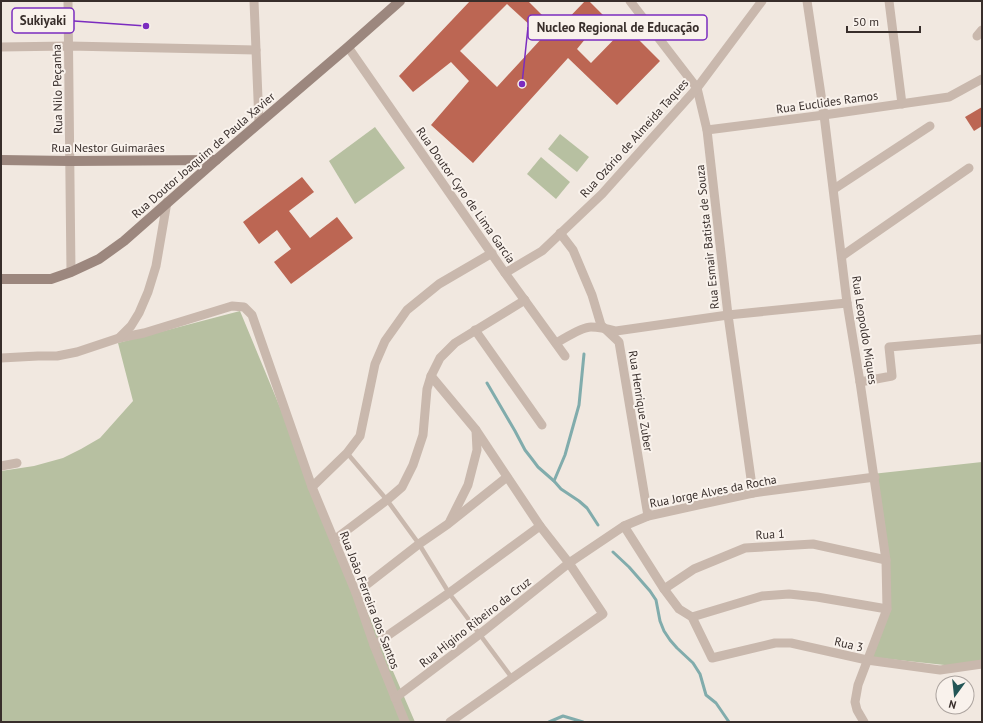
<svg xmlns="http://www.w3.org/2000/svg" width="983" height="723" font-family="'PT Sans',sans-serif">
<rect width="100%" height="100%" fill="#f1e8e0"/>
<g fill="#b7c0a1">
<path d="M375 127 405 168 355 204 329 161Z"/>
<path d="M560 134 589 157 577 172 548 149Z"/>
<path d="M541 157 570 182 556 199 527 174Z"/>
<path d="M240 311 311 482 415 722H1V471L34 466 63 458 81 449 100 438 133 401 118 343Z"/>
<path d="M982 462V665L954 666 870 657 888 609 872 474Z"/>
</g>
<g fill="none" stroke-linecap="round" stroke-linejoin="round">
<g stroke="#81acac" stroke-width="3">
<path d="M487 383 515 431 525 450 532 459 538 467 554 481 561 489 579 501 587 508 598 525"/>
<path d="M554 481 565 455 579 405 584 354"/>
<path d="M613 552 629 567 650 591 656 600 660 621 664 631 670 640 677 648 693 663 700 674 706 695 716 703 729 722"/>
<path d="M549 722 563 716 583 722"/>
</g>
</g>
<g fill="#bc6653" fill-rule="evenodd">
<path d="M470 1H528L557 30 585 1H589L604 16 577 49 591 63 626 27 660 61 617 105 568 58 473 163 431 125 469 81 451 62 413 92 399 76ZM507 4 543 37 497 87 460 51Z"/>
<path d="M982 107V126L974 131 965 117Z"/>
<path d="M302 177 314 192 289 211 310 238 337 217 353 238 291 284 274 262 291 249 277 230 259 244 243 222Z"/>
</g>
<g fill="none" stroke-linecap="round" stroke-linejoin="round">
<path stroke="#c9b8ad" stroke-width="4.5" d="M347 453 387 500 419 544 449 593 512 678"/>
<g stroke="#c9b8ad" stroke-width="9">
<path d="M68 1 71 272"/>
<path d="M254 1 259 123"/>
<path d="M630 1 697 88 707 130 728 315 753 493"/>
<path d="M807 1 824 115 847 303 860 382 886 560 887 609 858 685 855 702 857 710 864 722"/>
<path d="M889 1 902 104"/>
<path d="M977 36 982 30"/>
<path d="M1 47 69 46 256 50"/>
<path d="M348 47 505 273 565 356"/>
<path d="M707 130 824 115 949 97 982 79"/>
<path d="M834 189 930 126"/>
<path d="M560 233 573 250 592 295 601 325 619 342 648 516"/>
<path d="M842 256 969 168"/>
<path d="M505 273 542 251 602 194 697 88 762 1"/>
<path d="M475 330 542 425"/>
<path d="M119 338 144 333 232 306 244 307 252 315 312 487 356 593 374 645 405 722"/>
<path d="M556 343C564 339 581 327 591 327 599 327 608 329 616 331L728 315 847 303"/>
<path d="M1 358 38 356H57L77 352 119 338 131 326 139 313 148 292 156 266 167 202"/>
<path d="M431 376 476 430 540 526 569 563 603 614 450 722"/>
<path d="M860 382 892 376 889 347 982 339"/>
<path d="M1 466 17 463"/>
<path d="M312 487 347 453 360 436 375 364 385 341 407 310 439 284 492 253"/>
<path d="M450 521 468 485 477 450 476 430"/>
<path d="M624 526 664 589 679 609 692 617 712 658 775 643H791L867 660 940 670 982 664"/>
<path d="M334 540 387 500 402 487 413 465 423 435 427 389 431 376 440 358 455 343 525 300"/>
<path d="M664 589 694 569 745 548 813 544 886 560"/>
<path d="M356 593 419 544 448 524 507 477"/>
<path d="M692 617 762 596 789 594 817 597 887 609"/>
<path d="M374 645 449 593 540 526"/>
<path d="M395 698 480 634 569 563 624 526 648 516 753 493 875 477"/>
</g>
<g stroke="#9c877e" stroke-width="10">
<path d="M1 160 70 161 216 160"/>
<path d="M1 279H51L71 272 99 259 124 241 216 160 348 47 400 1"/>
</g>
</g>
<g text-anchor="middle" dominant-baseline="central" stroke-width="4" stroke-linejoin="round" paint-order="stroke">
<g font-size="12" fill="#382e2b" stroke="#f9f2ec">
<text transform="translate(57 89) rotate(-91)">Rua Nilo Peçanha</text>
<text transform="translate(827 102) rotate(-8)">Rua Euclides Ramos</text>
<text transform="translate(634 138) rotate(-48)">Rua Ozório de Almeida Taques</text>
<text x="108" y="147">Rua Nestor Guimarães</text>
<text transform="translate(203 155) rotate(-41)">Rua Doutor Joaquim de Paula Xavier</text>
<text transform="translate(466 195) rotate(55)">Rua Doutor Cyro de Lima Garcia</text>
<text transform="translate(707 237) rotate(-96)">Rua Esmair Batista de Souza</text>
<text transform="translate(865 330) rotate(81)">Rua Leopoldo Miques</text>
<text transform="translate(641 401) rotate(81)">Rua Henrique Zuber</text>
<text transform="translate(713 491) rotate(-11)">Rua Jorge Alves da Rocha</text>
<text transform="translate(770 534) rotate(-3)">Rua 1</text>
<text transform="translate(370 600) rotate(69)">Rua João Ferreira dos Santos</text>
<text transform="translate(475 622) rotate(-38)">Rua Higino Ribeiro da Cruz</text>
<text transform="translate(849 644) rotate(13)">Rua 3</text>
</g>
</g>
<path fill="none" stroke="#7b2cbf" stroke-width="1.5" d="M146 26L74 21M522 84L528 27"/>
<g fill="#7b2cbf" stroke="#f9f2ec" stroke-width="1.5">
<circle cx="146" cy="26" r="4"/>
<circle cx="522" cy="84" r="4"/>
</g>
<g fill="#f9f2ec" stroke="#7b2cbf" stroke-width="1.5">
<rect x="12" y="8" width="62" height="25" rx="4"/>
<rect x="528" y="15" width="179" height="25" rx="4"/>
</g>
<g font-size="13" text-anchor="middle" font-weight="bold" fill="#382e2b">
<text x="43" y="25">Sukiyaki</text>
<text x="618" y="32">Nucleo Regional de Educação</text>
</g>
<rect width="983" height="723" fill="none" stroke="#382e2b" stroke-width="4"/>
<g transform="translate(955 695) rotate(195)"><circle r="19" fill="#f9f2ec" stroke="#aca49f"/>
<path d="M0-3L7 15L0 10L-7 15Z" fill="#235656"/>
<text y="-6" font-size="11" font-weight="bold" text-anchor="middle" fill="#382e2b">N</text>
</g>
<path d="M847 26v6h73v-6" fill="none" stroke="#382e2b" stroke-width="2"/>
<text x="853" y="26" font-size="12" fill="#382e2b" stroke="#f9f2ec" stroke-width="3" paint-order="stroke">50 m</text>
</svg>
